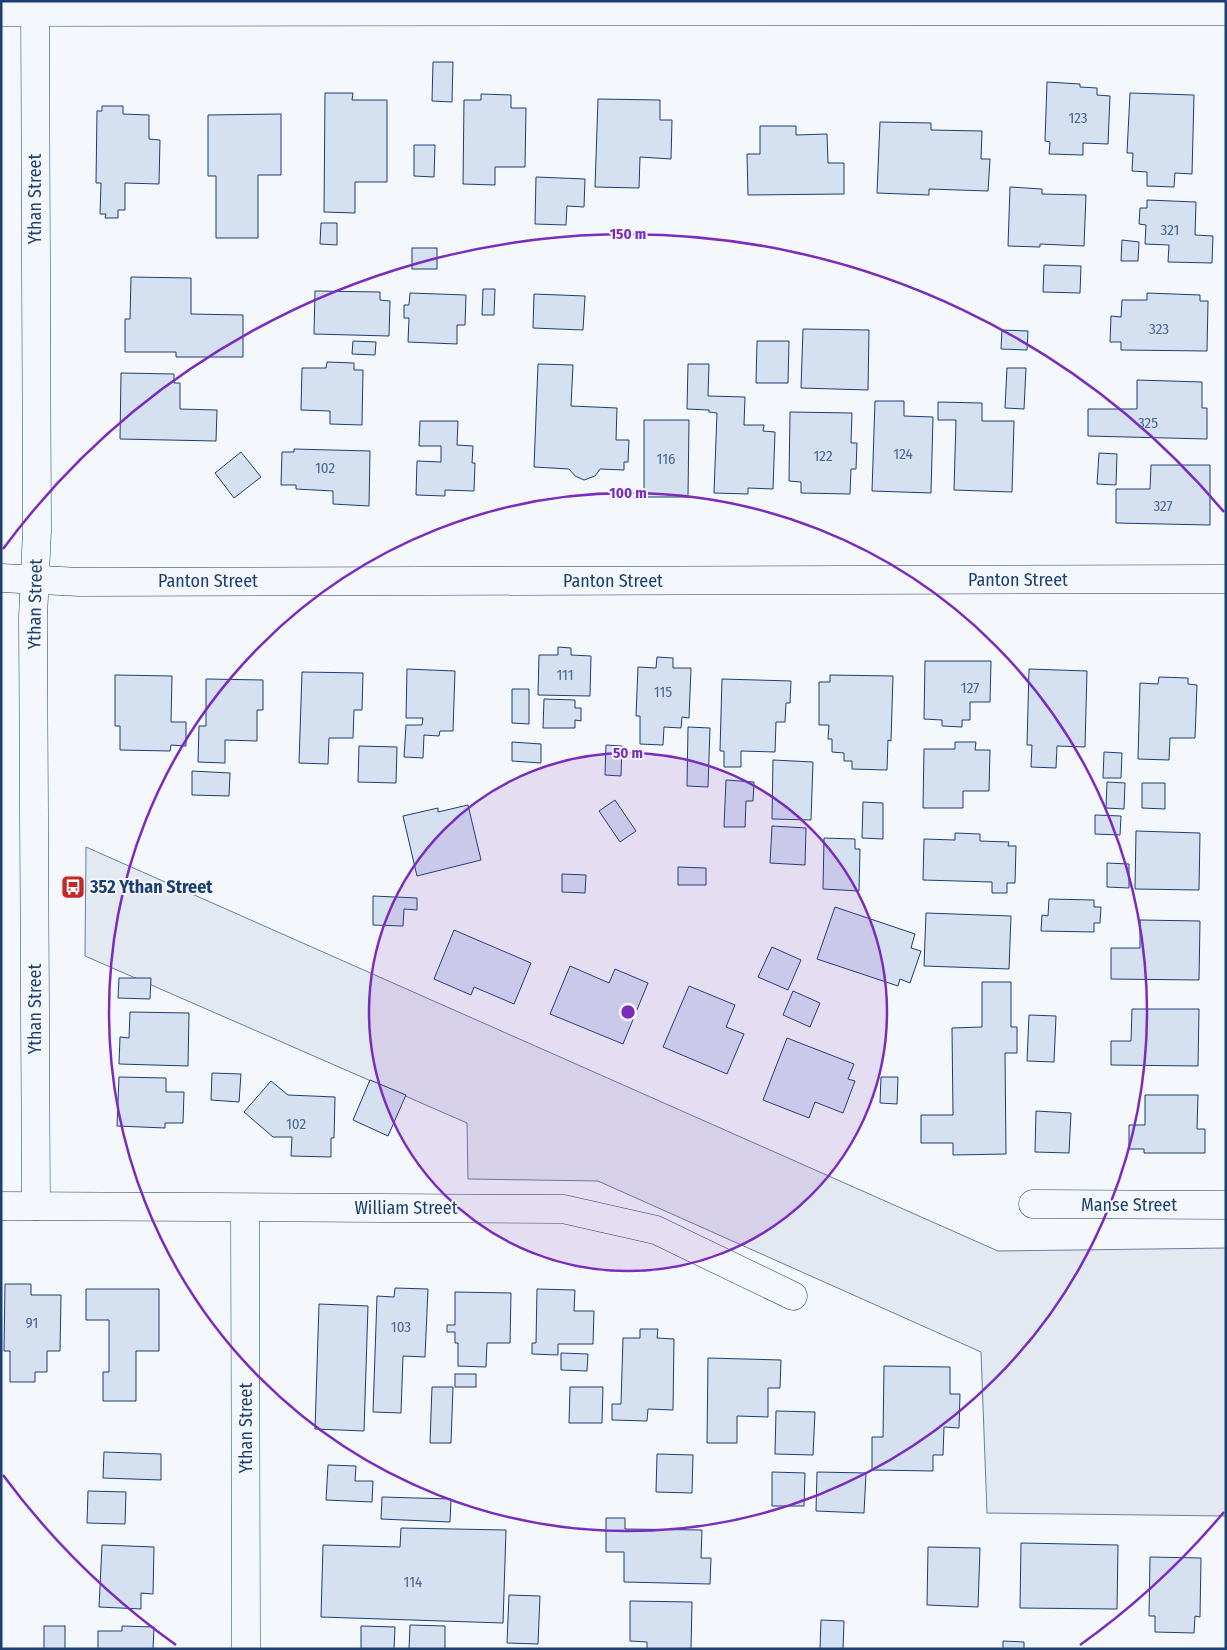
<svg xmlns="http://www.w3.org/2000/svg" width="1227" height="1650" font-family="'Fira Sans Condensed',sans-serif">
<rect width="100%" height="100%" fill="#f4f7fb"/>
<path fill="#e3e9f0" stroke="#687fa3" d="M86 847 998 1251 1226 1248V1516L987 1513 981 1352 598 1181 468 1179 467 1123 85 956Z"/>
<g fill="#d5e0f0" stroke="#1d3f73">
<path d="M433 62H453L452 102 432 101Z"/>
<path d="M1047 82 1080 84V87L1097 88V95L1110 96 1108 144 1083 143V155L1049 154 1050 142 1045 141Z"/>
<path d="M325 93H353L352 100H387V182H355V213L324 212Z"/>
<path d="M1130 93 1194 95 1192 174 1175 173 1174 187 1147 186V172L1132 171 1133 153H1127Z"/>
<path d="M481 94 511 95V108H526L525 167H495V185L463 184 464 100H481Z"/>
<path d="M598 99 660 100V120H672L671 159 640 157 639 188 595 187Z"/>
<path d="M102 106H123V114L149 115V139L160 140 159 184 125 183V210H118V218H105L106 214H100L101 183H96L97 111H102Z"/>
<path d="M281 114V175H258V238H216V176H208V115Z"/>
<path d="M880 122 931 123V130L982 131 981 159H990L988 191 929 189V195L877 193Z"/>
<path d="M760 126H796V135L827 134 828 163H844V194L748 195 747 154H760Z"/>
<path d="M414 145H435L434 177 414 176Z"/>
<path d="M536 177 585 179 584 207 567 206 566 225 535 224Z"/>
<path d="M1010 187 1042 189V194L1086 195 1084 246 1040 244V247L1008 246Z"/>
<path d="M1147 200 1196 202 1195 235 1213 236 1212 263 1168 262 1169 245 1145 244 1146 225 1139 224 1140 208H1147Z"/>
<path d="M321 223H337V245L320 244Z"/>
<path d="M1122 240 1139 242 1138 261H1121Z"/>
<rect x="412" y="248" width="25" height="21"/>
<path d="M1044 265 1081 266 1080 293 1043 292Z"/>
<path d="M131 277 191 278V314L243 315V357H176V352H125V319H130Z"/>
<path d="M483 289H495L494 315H482Z"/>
<path d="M315 291 380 292V300L390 301 389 336 314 334Z"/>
<path d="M410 293 466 295 465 325H457V344L408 342 409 318H404V305H409Z"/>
<path d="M1147 293 1200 295V301H1208L1207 351 1121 350V342H1110L1111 316 1121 317 1122 300H1147Z"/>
<path d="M534 294 585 296 583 330 533 328Z"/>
<path d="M803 329 869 330 868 390 801 388Z"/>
<path d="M1002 330 1028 331 1027 350 1001 349Z"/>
<path d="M353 341 376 342 375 355 352 354Z"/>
<path d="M757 341H789L788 383H756Z"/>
<path d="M327 362 354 363V370H363L362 425 330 424V411L301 410 302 368H326Z"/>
<path d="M538 364 573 365 571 406 617 408 616 440H629L628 462H624V470L600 469 595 476 584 480 575 476 569 469 534 467Z"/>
<path d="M688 364H709L708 396 745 397 744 425H764L763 431 775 432 773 489 748 488V494L714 493 717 413 709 412V410L687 409Z"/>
<path d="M1007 368H1026L1024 409 1005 408Z"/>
<path d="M121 373 174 374V383H180V409L217 410 216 441 120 439Z"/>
<path d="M1137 380 1202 382V408H1207V439L1088 436V409H1137Z"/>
<path d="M875 401H904V416L933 417 931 493 872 491Z"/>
<path d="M938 402 982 403V421H1014L1012 492 954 490 956 420H938Z"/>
<path d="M790 412 852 413 851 443H857L856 469H851L850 494 801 493V482L789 481Z"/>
<path d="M644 420H689L688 497H644Z"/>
<path d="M420 421H458L457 445 473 446 472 463H475L474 491 445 490V496L416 495 417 461 441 462V446H419Z"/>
<path d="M294 449 370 451 369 506 333 504V491L296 489V485H281L282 452H294Z"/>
<path d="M241 452 261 477 234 498 215 473Z"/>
<path d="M1099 453 1117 454 1116 485 1097 484Z"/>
<path d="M1151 465H1210V525L1116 523V489H1150Z"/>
<path d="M558 647 571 648V655L591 656 590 696 538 695 539 655H558Z"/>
<path d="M657 657 673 658V668H691L689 718 682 717 681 728 664 727 663 745 640 744V716H636L638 667 656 668Z"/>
<path d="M925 661H991L990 702H970V720H962V727L942 726V720L924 719Z"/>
<path d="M407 669 455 671 453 731H440L439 736 424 735 423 758 404 757 406 725H422L423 718H406Z"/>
<path d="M1029 669 1087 671 1085 747 1057 746 1056 768 1031 767 1032 745H1027Z"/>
<path d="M302 672 363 673 362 710H354L353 738H329L328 764 299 763Z"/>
<path d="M115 675 172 676 171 722H186V746L171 745 170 751 120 750V726H115Z"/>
<path d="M830 675 893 676 891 741 888 740 887 770 852 769V761H844V753L832 752V739H828L829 725H819V682H830Z"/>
<path d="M1159 677 1188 678V684L1197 685 1195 738H1170L1169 760 1138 759 1140 683 1158 684Z"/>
<path d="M206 679 263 680V710H257V741L225 740V763L198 762 199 726H206Z"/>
<path d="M722 679 791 681 790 703H786L785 722H776L775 752 741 751V767H724V751H720Z"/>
<path d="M512 689H529V724L512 723Z"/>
<path d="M544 699 575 700V708H581V721L575 720V728H543Z"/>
<path d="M688 727 710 728 708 787 687 786Z"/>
<path d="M512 742 541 744V763L512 761Z"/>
<path d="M955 742H976L975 750H990L989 791H963V808H923L924 749H955Z"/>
<path d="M606 745 622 746 621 776 605 775Z"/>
<path d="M359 746 397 747 396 783 358 782Z"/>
<path d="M1104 752 1122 753 1121 778H1103Z"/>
<path d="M773 760 813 762 811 820 772 819Z"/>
<path d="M192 771 230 773 229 796 192 795Z"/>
<path d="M726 780 754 782 753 801H746L745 827H724Z"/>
<path d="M1107 782 1125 783 1124 809 1106 808Z"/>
<path d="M1142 783H1165V809L1142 808Z"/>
<path d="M615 800 636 831 620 842 599 811Z"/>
<path d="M863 802 883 803V839L862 838Z"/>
<path d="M468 805 481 860 417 876 403 816 438 808V812Z"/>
<path d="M1095 815 1121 816 1120 835 1095 834Z"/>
<path d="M772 826 806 828 805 865 770 863Z"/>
<path d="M1136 831 1200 833 1199 890 1135 889Z"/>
<path d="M955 833 980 834V841L1009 842 1008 846H1016L1015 883H1007V893H992V882L923 880 924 839 955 840Z"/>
<path d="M824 838 855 839V849H860L859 891 823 889Z"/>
<path d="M1107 863 1129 864V888L1107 887Z"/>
<path d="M678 867 706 868V885H678Z"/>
<path d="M562 874 586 875 585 893 562 892Z"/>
<path d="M373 896 417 898V910L404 909 403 926 373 925Z"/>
<path d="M1049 899 1094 900V907H1101L1100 923H1094V932L1041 931 1042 915 1048 916Z"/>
<path d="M835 907 915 934 911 948 921 951 910 983 900 979 898 986 817 959Z"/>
<path d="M926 913 1011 916 1009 969 924 966Z"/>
<path d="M1140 920 1200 921 1199 980 1111 979V948H1140Z"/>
<path d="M454 930 531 963 514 1004 474 987 471 995 434 979Z"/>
<path d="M772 947 801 960 788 990 758 977Z"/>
<path d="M570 966 609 983 615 969 648 983 623 1044 550 1014Z"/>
<path d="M119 978H151L150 999 118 998Z"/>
<path d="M982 982H1011V1027H1017V1053H1005L1006 1154 953 1155V1143H921V1115H953L952 1028 982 1027Z"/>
<path d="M689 986 735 1005 726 1027 744 1034 727 1074 663 1047Z"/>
<path d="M793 991 820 1003 810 1027 783 1015Z"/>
<path d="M1132 1009H1199L1198 1066 1111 1065V1041H1131Z"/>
<path d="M130 1012 189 1013 188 1066 119 1064 120 1037 129 1038Z"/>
<path d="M1029 1015 1056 1016 1054 1062 1027 1061Z"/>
<path d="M787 1038 854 1064 848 1079 855 1081 843 1113 815 1102 809 1118 763 1100Z"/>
<path d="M212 1073 241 1074 239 1102 211 1100Z"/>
<path d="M119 1077 166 1078V1092H184L183 1123H165V1128L117 1126Z"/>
<path d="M881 1077H898L897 1104 880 1103Z"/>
<path d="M370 1080 406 1095 388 1136 353 1120Z"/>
<path d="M271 1081 288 1095 335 1097 334 1138H331V1157L291 1156 292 1137H273L244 1112Z"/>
<path d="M1145 1095H1198L1197 1129H1205V1153H1144V1149H1129V1125H1145Z"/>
<path d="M1036 1111 1071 1113 1069 1153 1035 1152Z"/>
<path d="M5 1284H31V1295H61L60 1351H47V1372H35V1382H10V1351H4Z"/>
<path d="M395 1288 428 1289 425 1357 403 1356 401 1413 373 1412 377 1296 394 1297Z"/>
<path d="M86 1289H159V1351H136V1401H103V1372H109V1320H86Z"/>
<path d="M537 1289 575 1290 574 1311H594L593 1344H558V1355L532 1354V1343H536Z"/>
<path d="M455 1292 511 1293 510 1343H487L486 1367 458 1366V1343H455V1332H447V1325H455Z"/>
<path d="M319 1304 368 1306 364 1431 315 1429Z"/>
<path d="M640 1329H658L657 1338 674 1339 673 1410 648 1409 647 1421 612 1420V1404H621L623 1338H640Z"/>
<path d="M561 1353 588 1354 587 1371 561 1370Z"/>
<path d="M708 1358 781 1360 780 1388H768V1417L737 1416V1443H707Z"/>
<path d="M884 1366 950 1367V1394H960L959 1428 944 1427 943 1455H933V1471L872 1470V1437H883Z"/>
<rect x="455" y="1374" width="21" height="13"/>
<path d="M432 1387H453L451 1443H430Z"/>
<path d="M570 1387H603L602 1423H569Z"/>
<path d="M776 1411 815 1412 813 1455 775 1454Z"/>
<path d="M104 1452 161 1454V1480L103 1478Z"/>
<path d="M657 1454 693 1455 692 1493 656 1492Z"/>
<path d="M328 1465 356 1466 355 1481H373L372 1502 326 1500Z"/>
<path d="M772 1472 805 1473 804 1506H772Z"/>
<path d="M817 1472 866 1473 864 1513 816 1511Z"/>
<path d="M88 1491 126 1492 125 1524 87 1523Z"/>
<path d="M382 1497 451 1499 450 1522 381 1519Z"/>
<path d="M606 1518H625V1529L702 1530 701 1558H711L710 1584 624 1582V1552H606Z"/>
<path d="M401 1528 506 1530 503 1623 321 1617 323 1545 400 1547Z"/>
<path d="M1021 1543 1118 1545 1117 1609 1020 1608Z"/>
<path d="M102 1545 154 1547 153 1594 141 1593V1609L99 1607Z"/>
<path d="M928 1547 980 1548 978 1607 927 1605Z"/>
<path d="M1150 1557 1201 1558 1200 1617 1195 1616 1194 1633 1155 1632V1616H1149Z"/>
<path d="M509 1595 540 1596 538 1644 507 1643Z"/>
<path d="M630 1601 692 1602 691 1649H647V1642L630 1641Z"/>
<path d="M821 1620 844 1621 843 1649H820Z"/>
<path d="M410 1625 445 1626V1649H409Z"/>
<rect x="44" y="1626" width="21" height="23"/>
<path d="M122 1626 154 1627 153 1649H98V1631H122Z"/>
<path d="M361 1626 395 1627 394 1649H361Z"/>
<path d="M1003 1641 1024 1642V1649H1003Z"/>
</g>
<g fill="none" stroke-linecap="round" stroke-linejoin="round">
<g stroke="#1d3f73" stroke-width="29">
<g id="minor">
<path d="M35 1 37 531 33 617 36 1206"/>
<path d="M1 12 1226 11"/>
<path d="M1 578 80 582 1226 579"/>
<path d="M1033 1204 1226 1205"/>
<path d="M1 1206 563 1209 656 1230 793 1296"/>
<path d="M245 1208 246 1649"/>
</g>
</g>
<use href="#minor" stroke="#f4f7fb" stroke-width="28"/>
</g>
<circle cx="628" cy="1012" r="259" fill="#7b2cbf" fill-opacity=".12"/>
<g fill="none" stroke="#7b2cbf" stroke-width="2.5">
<circle cx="628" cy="1012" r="259"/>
<circle cx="628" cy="1012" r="519"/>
<path d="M1224 1512A778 778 0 0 1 1080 1645M176 1645A778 778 0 0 1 3 1475M3 549A778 778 0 0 1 1224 512"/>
</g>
<defs>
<g id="bus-square" transform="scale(1.25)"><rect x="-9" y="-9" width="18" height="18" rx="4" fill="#c62828" stroke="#f4f7fb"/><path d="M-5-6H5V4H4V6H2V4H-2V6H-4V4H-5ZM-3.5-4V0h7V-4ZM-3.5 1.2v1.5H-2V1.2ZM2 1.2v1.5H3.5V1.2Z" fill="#fff"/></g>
</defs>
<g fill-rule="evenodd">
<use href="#bus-square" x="73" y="887"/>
</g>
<g text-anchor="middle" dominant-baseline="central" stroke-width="4" stroke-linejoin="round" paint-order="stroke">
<g font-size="15" fill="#4b6792">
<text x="1078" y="118">123</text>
<text x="1170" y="230">321</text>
<text x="1159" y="329">323</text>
<text x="1148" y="423">325</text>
<text x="903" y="454">124</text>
<text x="823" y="456">122</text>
<text x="666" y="459">116</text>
<text x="325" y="468">102</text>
<text x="1163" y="506">327</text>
<text x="565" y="675">111</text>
<text x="970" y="688">127</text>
<text x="663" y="692">115</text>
<text x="296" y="1124">102</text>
<text x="32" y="1323">91</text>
<text x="401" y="1327">103</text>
<text x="413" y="1582">114</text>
</g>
<g font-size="18" fill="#1d3f73" stroke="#f4f7fb">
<text transform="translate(35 199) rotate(-90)">Ythan Street</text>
<text x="1018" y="580">Panton Street</text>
<text x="208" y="581">Panton Street</text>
<text x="613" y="581">Panton Street</text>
<text transform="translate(35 604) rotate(-89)">Ythan Street</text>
<text transform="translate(35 1009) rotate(-90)">Ythan Street</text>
<text x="1129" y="1205">Manse Street</text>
<text x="406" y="1208">William Street</text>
<text transform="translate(246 1428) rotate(-90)">Ythan Street</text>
</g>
<g font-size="18" font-weight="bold" fill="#1d3f73" stroke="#f4f7fb" text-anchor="start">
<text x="90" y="887">352 Ythan Street</text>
</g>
</g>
<circle cx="628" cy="1012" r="8" fill="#7b2cbf" stroke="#f4f7fb" stroke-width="2.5"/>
<g font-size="15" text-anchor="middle" font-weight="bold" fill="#7b2cbf" stroke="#f4f7fb" stroke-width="4" stroke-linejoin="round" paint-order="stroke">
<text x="628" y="239">150 m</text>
<text x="628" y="498">100 m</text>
<text x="628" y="758">50 m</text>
</g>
<rect width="1227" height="1650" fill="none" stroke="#1d3f73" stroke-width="5"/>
</svg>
